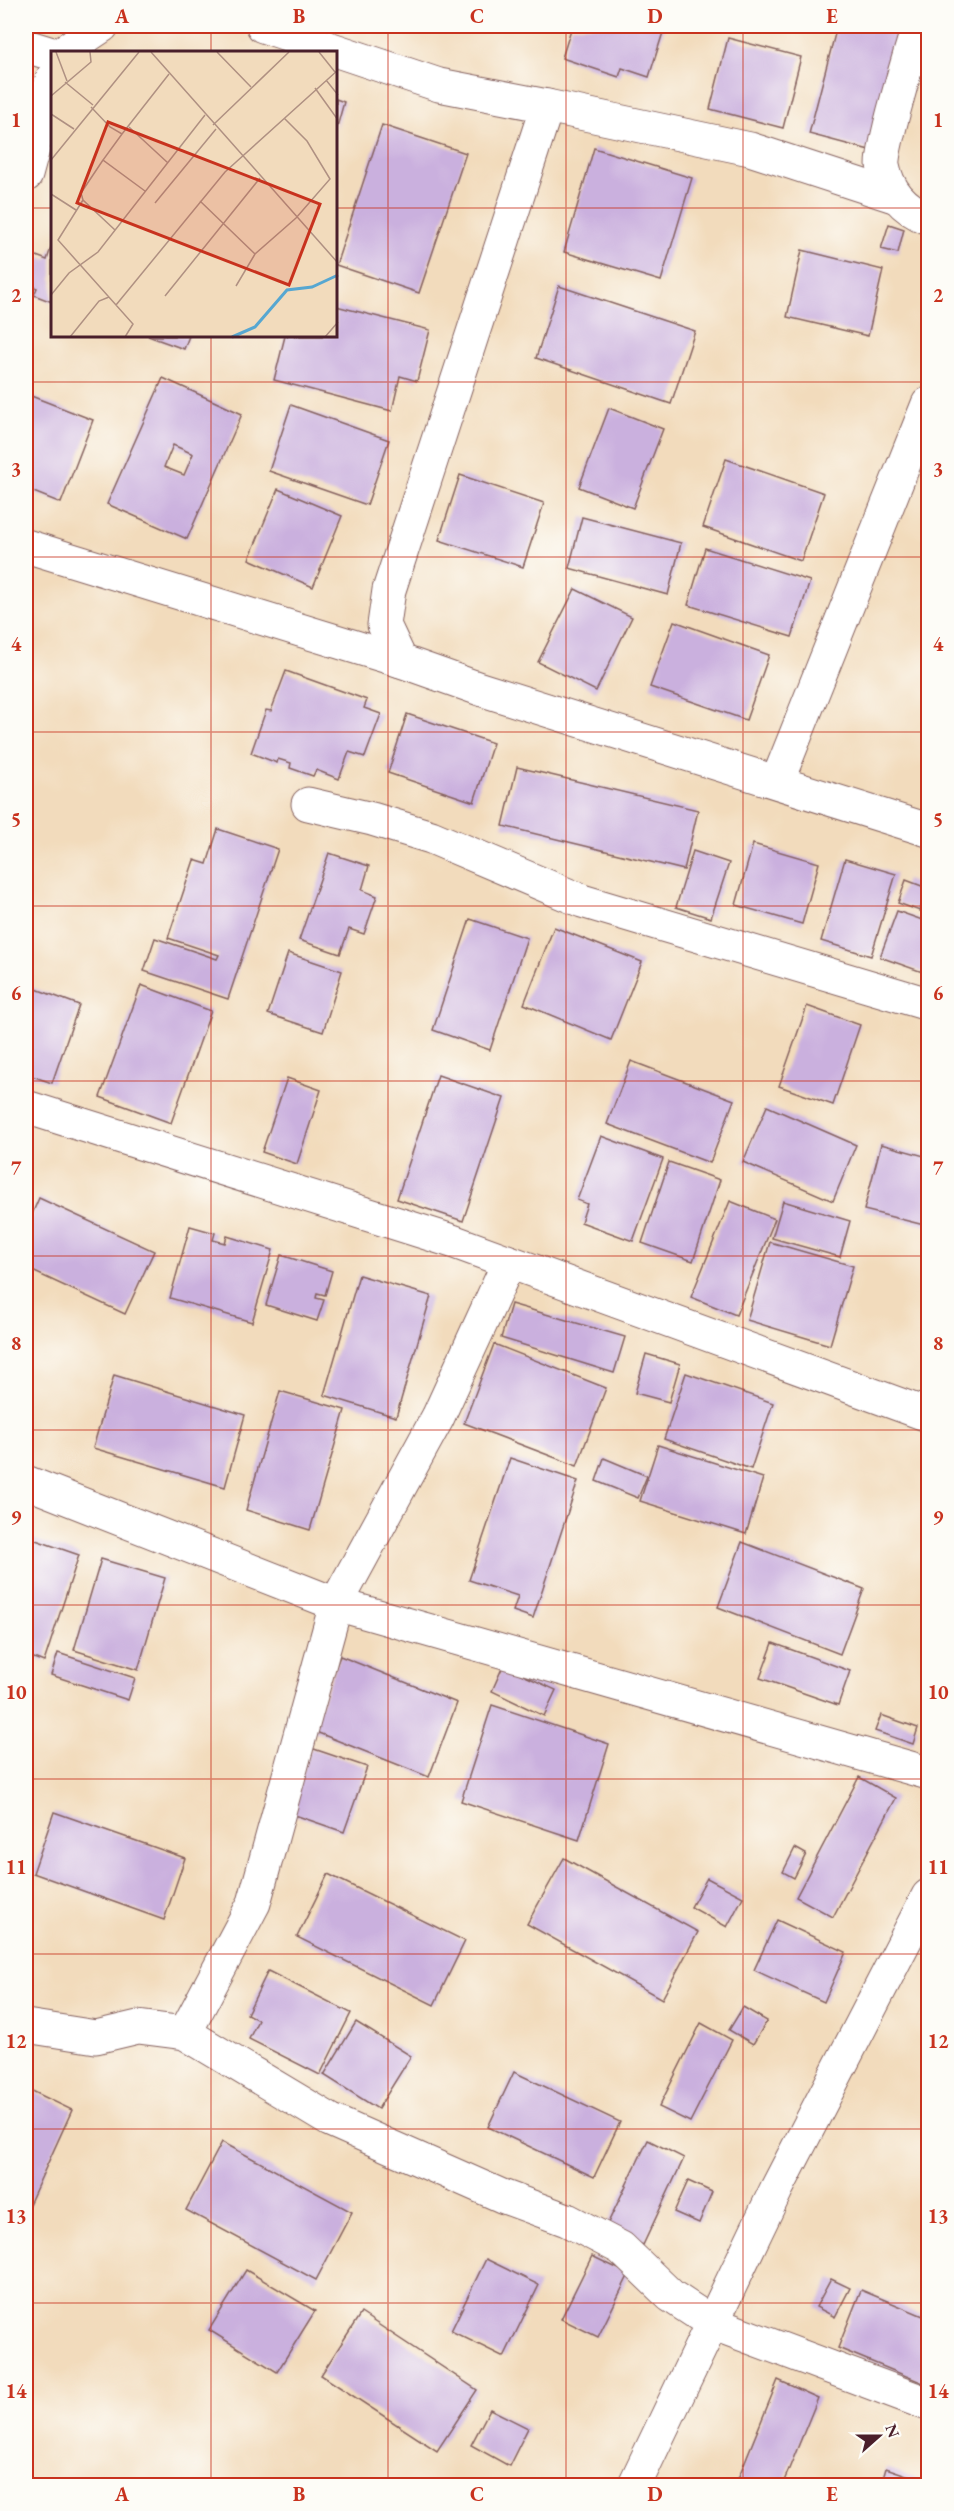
<svg xmlns="http://www.w3.org/2000/svg" width="954" height="2511" font-family="'EB Garamond',serif">
<rect width="100%" height="100%" fill="#fdfcf7"/>
<filter id="ink" filterUnits="userSpaceOnUse"><feTurbulence type="fractalNoise" baseFrequency=".0167" numOctaves="2"/><feDisplacementMap in="SourceGraphic" scale="12" xChannelSelector="R" yChannelSelector="G"/><feConvolveMatrix kernelMatrix="1 2 1 2 8 2 1 2 1" color-interpolation-filters="sRGB"/></filter>
<filter id="wash" filterUnits="userSpaceOnUse"><feTurbulence type="fractalNoise" baseFrequency=".008" numOctaves="4" result="noise"/><feDisplacementMap in="SourceGraphic" scale="24" xChannelSelector="R" yChannelSelector="G"/><feGaussianBlur stdDeviation="1.35" result="paint"/><feColorMatrix in="noise" values="0 0 0 0 0 0 0 0 0 0 0 0 0 0 0 0 0 1.4 0 .05"/><feComposite in="paint" operator="in"/></filter>
<g filter="url(#wash)">
<rect width="100%" height="100%" fill="#f2dbbc"/>
<g id="blocks">
<g fill="#cab0de" fill-rule="evenodd">
<path d="M572 26H665L649 77 622 68 619 77 562 58Z"/>
<path d="M837 26H910L877 152 809 134Z"/>
<path d="M728 38 801 57 783 128 710 109Z"/>
<path d="M336 99 344 102 337 127H336Z"/>
<path d="M382 125 466 153 419 293 336 265Z"/>
<path d="M594 148 692 178 661 281 564 252Z"/>
<path d="M889 224 904 229 898 253 881 249Z"/>
<path d="M52 245V302L34 295 37 288 26 284V252L47 260Z"/>
<path d="M802 250 883 270 868 336 787 317Z"/>
<path d="M559 286 695 331 671 404 536 358Z"/>
<path d="M336 306 430 330 417 381 400 376 392 411 274 380 285 336H336Z"/>
<path d="M148 336H189L184 349Z"/>
<path d="M163 378 242 414 187 539 107 504ZM173 445 193 454 184 475 164 467Z"/>
<path d="M26 394 93 420 61 503 26 489Z"/>
<path d="M291 405 389 440 367 505 269 471Z"/>
<path d="M609 408 663 429 633 508 579 487Z"/>
<path d="M726 459 824 493 801 561 703 527Z"/>
<path d="M460 475 544 503 523 567 439 540Z"/>
<path d="M278 489 342 516 313 587 249 559Z"/>
<path d="M582 517 681 543 668 595 569 568Z"/>
<path d="M928 526V543L923 541Z"/>
<path d="M705 548 810 581 792 637 688 605Z"/>
<path d="M575 589 632 617 596 691 538 662Z"/>
<path d="M674 621 769 655 746 720 650 687Z"/>
<path d="M286 671 367 700 364 708 381 714 365 757 349 752 339 779 316 770 313 776 290 768 291 763 278 759 277 763 251 753 266 710 271 711Z"/>
<path d="M407 714 493 743 474 802 388 773Z"/>
<path d="M517 767 698 810 684 870 503 826Z"/>
<path d="M218 829 278 849 228 999 144 971 155 938 217 959 219 955 168 938 194 860 207 864Z"/>
<path d="M753 844 819 863 802 924 736 905Z"/>
<path d="M693 851 729 863 711 918 676 907Z"/>
<path d="M329 853 369 866 362 890 377 896 364 934 349 929 340 954 299 940Z"/>
<path d="M845 859 896 874 871 956 821 941Z"/>
<path d="M906 880 927 888 920 911 898 903Z"/>
<path d="M897 911 928 922V974L880 957Z"/>
<path d="M470 919 527 938 490 1050 433 1030Z"/>
<path d="M554 927 642 962 611 1040 524 1004Z"/>
<path d="M288 953 342 971 323 1032 268 1014Z"/>
<path d="M141 985 211 1011 171 1123 100 1097Z"/>
<path d="M28 986 79 1005 52 1083 26 1074Z"/>
<path d="M807 1006 860 1025 833 1105 779 1086Z"/>
<path d="M631 1061 734 1100 710 1163 607 1124Z"/>
<path d="M438 1075 504 1098 463 1221 397 1199Z"/>
<path d="M287 1078 321 1090 297 1164 262 1152Z"/>
<path d="M767 1106 856 1145 833 1201 743 1162Z"/>
<path d="M601 1136 663 1159 633 1241 581 1222 587 1204 577 1200Z"/>
<path d="M881 1144 928 1157V1226L864 1210Z"/>
<path d="M669 1162 720 1180 693 1261 642 1243Z"/>
<path d="M39 1198 154 1251 125 1314 26 1268V1228Z"/>
<path d="M730 1201 775 1219 736 1315 691 1297Z"/>
<path d="M783 1201 850 1221 840 1257 772 1238Z"/>
<path d="M190 1226 215 1233 213 1240 225 1243 227 1236 273 1250 252 1322 170 1298Z"/>
<path d="M770 1242 853 1266 830 1345 747 1320Z"/>
<path d="M281 1255 332 1271 325 1295 317 1293 316 1298 324 1300 317 1321 266 1305Z"/>
<path d="M359 1275 431 1296 396 1417 324 1395Z"/>
<path d="M511 1304 625 1337 614 1373 501 1338Z"/>
<path d="M494 1344 606 1388 577 1466 464 1423Z"/>
<path d="M646 1354 680 1364 669 1402 635 1393Z"/>
<path d="M686 1373 773 1403 751 1469 664 1439Z"/>
<path d="M114 1375 245 1415 225 1487 93 1448Z"/>
<path d="M280 1391 345 1410 310 1530 246 1510Z"/>
<path d="M658 1445 763 1478 746 1534 640 1501Z"/>
<path d="M510 1458 578 1481 533 1618 513 1611 518 1596 469 1580Z"/>
<path d="M604 1458 647 1476 638 1498 596 1481Z"/>
<path d="M27 1537 79 1555 44 1662 26 1655Z"/>
<path d="M742 1542 864 1589 840 1654 718 1607Z"/>
<path d="M101 1559 165 1578 138 1670 74 1650Z"/>
<path d="M773 1643 850 1671 838 1705 760 1678Z"/>
<path d="M58 1653 135 1678 128 1700 51 1675Z"/>
<path d="M340 1656 457 1703 429 1777 311 1730Z"/>
<path d="M503 1666 556 1690 544 1716 492 1691Z"/>
<path d="M928 1688V1703L922 1700Z"/>
<path d="M492 1705 609 1744 579 1840 461 1801Z"/>
<path d="M881 1715 918 1728 913 1744 875 1731Z"/>
<path d="M311 1748 367 1767 344 1832 289 1813Z"/>
<path d="M859 1777 896 1798 833 1917 796 1897Z"/>
<path d="M54 1812 185 1858 164 1920 33 1873Z"/>
<path d="M795 1848 806 1854 794 1878 783 1872Z"/>
<path d="M564 1858 698 1932 662 1999 527 1924Z"/>
<path d="M328 1874 465 1941 434 2005 297 1937Z"/>
<path d="M707 1878 743 1897 727 1927 691 1907Z"/>
<path d="M777 1920 846 1952 824 2002 754 1970Z"/>
<path d="M268 1971 351 2013 320 2075 249 2039 258 2020 247 2014Z"/>
<path d="M743 2007 767 2021 753 2044 729 2030Z"/>
<path d="M356 2022 411 2056 378 2109 324 2075Z"/>
<path d="M701 2023 732 2040 690 2122 659 2107Z"/>
<path d="M514 2072 620 2122 594 2177 488 2127Z"/>
<path d="M26 2088 72 2110 26 2211Z"/>
<path d="M648 2140 684 2158 643 2245 606 2227Z"/>
<path d="M222 2142 352 2212 316 2280 186 2210Z"/>
<path d="M688 2181 712 2192 699 2223 674 2212Z"/>
<path d="M592 2256 629 2274 598 2337 561 2319Z"/>
<path d="M486 2259 539 2285 504 2357 451 2331Z"/>
<path d="M246 2270 315 2311 277 2372 209 2330Z"/>
<path d="M831 2279 850 2288 835 2317 816 2307Z"/>
<path d="M861 2290 928 2318V2385L838 2348Z"/>
<path d="M361 2313 477 2390 437 2451 321 2375Z"/>
<path d="M778 2380 818 2398 782 2486H735Z"/>
<path d="M490 2409 528 2428 509 2466 471 2445Z"/>
<path d="M886 2468 927 2482 926 2486H881Z"/>
</g>
</g>
</g>
<g filter="url(#ink)">
<use href="#blocks" fill-opacity="0" stroke="#85615e" stroke-width="1.5"/>
<g fill="none" stroke-linecap="round" stroke-linejoin="round">
<g stroke="#85615e" stroke-width="35">
<g id="minor">
<path d="M263 26 439 85 547 106"/>
<path d="M919 26C913 42 880 153 883 165 888 191 904 209 928 218"/>
<path d="M26 46 52 54"/>
<path d="M63 52 102 26"/>
<path d="M26 175 52 79"/>
<path d="M26 546 401 661 480 689 928 830"/>
<path d="M401 661 384 625 389 590 547 106 750 149 894 196"/>
<path d="M777 782 928 404"/>
<path d="M308 804 372 819 431 837 582 901 928 1004"/>
<path d="M26 1107 452 1241 928 1415"/>
<path d="M26 1482 336 1604 928 1773"/>
<path d="M26 2026 96 2037 138 2027 185 2033 330 2120 502 2196 567 2220 621 2248 671 2296 712 2323 928 2404"/>
<path d="M185 2033 254 1903 336 1604 438 1417 509 1262"/>
<path d="M634 2486 776 2190 928 1896"/>
</g>
</g>
<use href="#minor" stroke="#fff" stroke-width="33"/>
</g>
</g>
<path fill="none" stroke="#c8321e" stroke-width="1.5" stroke-opacity="0.55" d="M211 26V52M388 26V2486M566 26V2486M743 26V2486M26 208H52M336 208H928M211 336V2486M26 382H928M26 557H928M26 732H928M26 906H928M26 1081H928M26 1256H928M26 1430H928M26 1605H928M26 1779H928M26 1954H928M26 2129H928M26 2303H928"/>
<g transform="translate(51 51)">
<rect width="286" height="286" fill="#f2dbbc"/>
<path fill="none" stroke="#57a7d1" stroke-width="3" d="M181 286 204 276 236 239 261 236 287 224"/>
<path fill="none" stroke="#af9082" stroke-width="1.5" d="M5 1 16 30M100 1 287 212M166 1 200 36M268 1 284 21M275 29 287 44M14 31 42 54M264 37 287 69M0 45 40 11 39 1M40 56 59 76 71 83 118 23M0 63 23 78M162 74 238 1M78 76 117 112M71 83 52 109 94 140M0 109 88 1M52 109 30 142 32 149 64 179M0 143 25 159M32 149 7 189 82 273 74 286M149 150 204 203M104 152 165 78M185 235 204 203 245 167 279 128 256 90 233 67M0 244 18 222 47 201 154 64M114 245 209 127M65 254 174 121 287 19M19 286 48 250 58 246M274 286 287 271"/>
<path fill="#c8321e" fill-opacity="0.15" stroke="#c8321e" stroke-width="3" d="M57 71 269 153 238 234 26 152Z"/>
<rect width="286" height="286" fill="none" stroke="#4a1f2b" stroke-width="3"/>
</g>
<rect width="954" height="2511" fill="none" stroke="#fdfcf7" stroke-width="66"/>
<g transform="translate(879 2436) rotate(69)" stroke="#fdfcf7" stroke-width="4.5" paint-order="stroke">
<path d="M0-4.5L10 22L0 15L-10 22Z" fill="#4a1f2b"/>
<text y="-9" font-size="16" font-weight="bold" text-anchor="middle" fill="#4a1f2b">N</text>
</g>
<rect x="33" y="33" width="888" height="2445" fill="none" stroke="#c8321e" stroke-width="2"/>
<g font-size="20" text-anchor="middle" font-weight="bold" fill="#c8321e">
<text x="122" y="23">A</text>
<text x="299" y="23">B</text>
<text x="477" y="23">C</text>
<text x="655" y="23">D</text>
<text x="832" y="23">E</text>
<text x="16" y="127">1</text>
<text x="938" y="127">1</text>
<text x="16" y="302">2</text>
<text x="938" y="302">2</text>
<text x="16" y="476">3</text>
<text x="938" y="476">3</text>
<text x="16" y="651">4</text>
<text x="938" y="651">4</text>
<text x="16" y="826">5</text>
<text x="938" y="826">5</text>
<text x="16" y="1000">6</text>
<text x="938" y="1000">6</text>
<text x="16" y="1175">7</text>
<text x="938" y="1175">7</text>
<text x="16" y="1350">8</text>
<text x="938" y="1350">8</text>
<text x="16" y="1524">9</text>
<text x="938" y="1524">9</text>
<text x="16" y="1699">10</text>
<text x="938" y="1699">10</text>
<text x="16" y="1874">11</text>
<text x="938" y="1874">11</text>
<text x="16" y="2048">12</text>
<text x="938" y="2048">12</text>
<text x="16" y="2223">13</text>
<text x="938" y="2223">13</text>
<text x="16" y="2398">14</text>
<text x="938" y="2398">14</text>
<text x="122" y="2501">A</text>
<text x="299" y="2501">B</text>
<text x="477" y="2501">C</text>
<text x="655" y="2501">D</text>
<text x="832" y="2501">E</text>
</g>
</svg>
